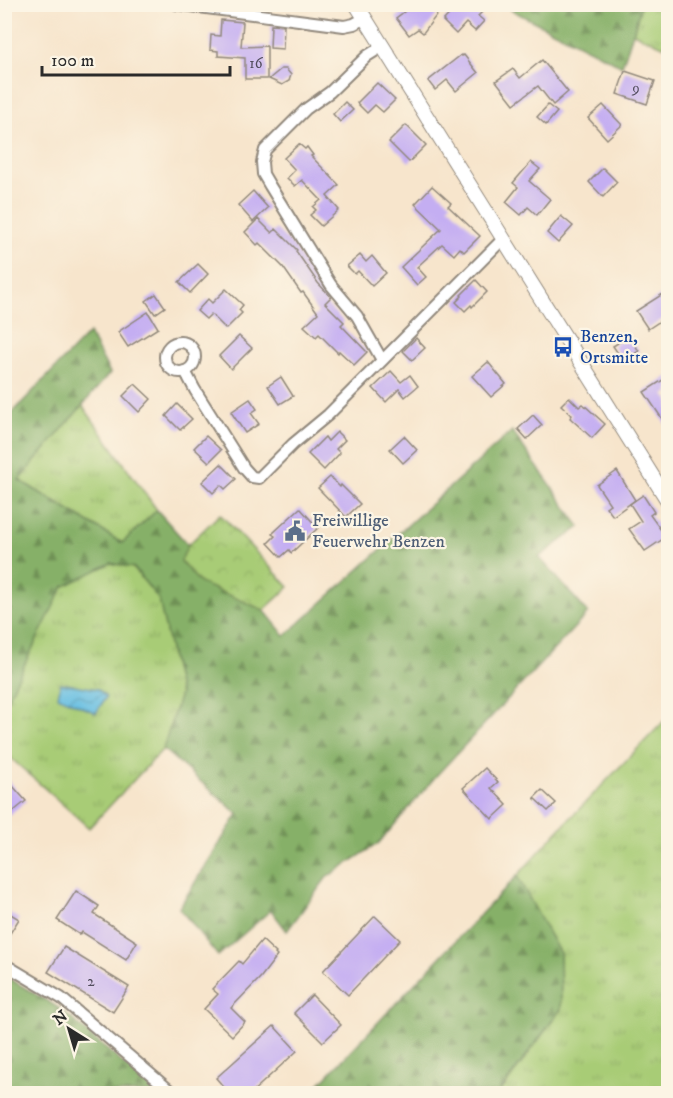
<svg xmlns="http://www.w3.org/2000/svg" width="673" height="1098" font-family="'IM FELL DW Pica',serif">
<defs>
<pattern id="grass-tufts" width="24" height="20" patternUnits="userSpaceOnUse" patternTransform="scale(1.5)"><rect width="24" height="20" fill="#a8cc76"/><path d="M3 7l-1-3M5 7V3M7 7l1-3M15 17l-1-3M17 17v-4M19 17l1-3" fill="none" stroke="#91af66"/></pattern>
<pattern id="forest-firs" width="22" height="20" patternUnits="userSpaceOnUse" patternTransform="scale(1.5)"><rect width="22" height="20" fill="#86b067"/><path d="M5 1l3.5 6h-7zM16 11l3.5 6h-7z" fill="#6e8f55"/></pattern>
<pattern id="park-crowns" width="20" height="18" patternUnits="userSpaceOnUse" patternTransform="scale(1.5)"><rect width="20" height="18" fill="#a8cc76"/><path d="M2 6a3 3 0 1 1 6 0M12 15a3 3 0 1 1 6 0" fill="none" stroke="#91af66"/></pattern>
<pattern id="water-waves" width="16" height="10" patternUnits="userSpaceOnUse" patternTransform="scale(1.5)"><rect width="16" height="10" fill="#65bee2"/><path d="M0 5q4-4 8 0t8 0" fill="none" stroke="#539bb7"/></pattern>
</defs>
<rect width="100%" height="100%" fill="#fcf5e5"/>
<filter id="ink" filterUnits="userSpaceOnUse"><feTurbulence type="fractalNoise" baseFrequency=".0167" numOctaves="2"/><feDisplacementMap in="SourceGraphic" scale="12" xChannelSelector="R" yChannelSelector="G"/><feConvolveMatrix kernelMatrix="1 2 1 2 8 2 1 2 1" color-interpolation-filters="sRGB"/></filter>
<filter id="wash" filterUnits="userSpaceOnUse"><feTurbulence type="fractalNoise" baseFrequency=".008" numOctaves="4" result="noise"/><feDisplacementMap in="SourceGraphic" scale="24" xChannelSelector="R" yChannelSelector="G"/><feGaussianBlur stdDeviation="1.35" result="paint"/><feColorMatrix in="noise" values="0 0 0 0 0 0 0 0 0 0 0 0 0 0 0 0 0 1.4 0 .05"/><feComposite in="paint" operator="in"/></filter>
<g filter="url(#wash)">
<rect width="100%" height="100%" fill="#f7e5cc"/>
<g fill="url(#grass-tufts)" stroke="#6a7c50" stroke-width="1.5">
<path d="M641 5H668V48L633 33Z"/>
<path d="M82 405 157 510 122 543 19 480Z"/>
<path d="M111 563 133 568 159 599 180 695 163 749 89 828 5 753 4 704 63 586Z"/>
<path d="M668 717V1093L499 1094 561 1009 560 954 517 876 558 831Z"/>
</g>
<g fill="url(#forest-firs)" stroke="#586e49" stroke-width="1.5">
<path d="M515 4H641V5L633 33 622 66 511 10Z"/>
<path d="M89 333 110 373 19 480 122 543 157 510 188 545 181 561 200 583 264 610 285 636 512 431 580 527 539 557 588 613 436 776 379 843 327 877 287 931 271 910 218 956 179 908 238 814 163 749 180 694 159 600 134 568 111 563 63 587 5 704V420Z"/>
<path d="M517 876 560 954 561 1009 499 1093H311Z"/>
<path d="M5 976 59 1008 157 1093H5Z"/>
</g>
<path fill="url(#park-crowns)" stroke="#6a7c50" stroke-width="1.5" d="M220 514 289 587 264 610 200 583 181 561 188 545Z"/>
<path fill="url(#water-waves)" stroke="#487486" stroke-width="1.5" d="M61 683 98 689 106 697 96 713 58 696Z"/>
<g id="blocks">
<g fill="#c4aef2">
<path d="M400 4H429L439 12 423 33 418 29 409 35 396 18 405 11Z"/>
<path d="M459 4H474L482 12 478 16 484 21 475 31 466 23 456 34 443 21Z"/>
<path d="M221 20 243 22 241 47 267 46V79H245V58L218 56V51L210 50 211 35 220 36Z"/>
<path d="M271 25 284 26 283 49 270 48Z"/>
<path d="M461 55 462 56 464 55 478 73 456 91 447 80 435 90 428 81Z"/>
<path d="M542 60 568 92 553 105 538 86 514 104 496 81 513 69 520 78Z"/>
<path d="M281 69H286L291 75 289 81 282 85 269 79Z"/>
<path d="M625 71 655 81 647 104 617 94Z"/>
<path d="M377 83 395 100 383 112 375 105 367 113 357 103Z"/>
<path d="M345 102 353 110 340 122 333 114Z"/>
<path d="M548 105 557 112 546 125 537 117Z"/>
<path d="M603 105 622 125 607 139 588 118Z"/>
<path d="M406 125 426 145 409 162 389 142Z"/>
<path d="M299 144 305 149 307 147 313 155 311 156 339 185 327 196 339 210 321 226 310 215 316 210 313 207 321 200 302 180 295 186 287 178 295 170 284 158Z"/>
<path d="M531 162 540 169 529 181 550 199 537 215 528 207 521 215 506 202 518 187 513 183Z"/>
<path d="M603 168 617 182 603 197 589 182Z"/>
<path d="M432 186 451 203 448 206 480 236 464 252 460 248 454 255 442 244 417 267 426 277 417 285 401 267 441 229 415 204Z"/>
<path d="M253 191 268 208 253 222 238 205Z"/>
<path d="M561 216 573 226 558 243 547 233Z"/>
<path d="M258 219 272 233 276 229 297 250 296 251 318 283 331 297 325 303 344 322 341 325 367 352 354 365 339 351 338 353 319 334 316 337 304 326 318 313 303 292 301 293 283 267 259 243 257 245 245 232Z"/>
<path d="M360 255 366 262 372 256 386 273 372 286 358 271 355 274 347 266Z"/>
<path d="M198 264 208 274 190 293 179 282Z"/>
<path d="M476 280 487 292 472 307 471 305 465 311 456 302 462 296 461 295Z"/>
<path d="M226 289 243 305 239 310 242 313 226 329 211 314 206 319 197 311 208 299 212 303Z"/>
<path d="M669 290V315L648 329 636 311Z"/>
<path d="M156 294 165 307 155 314 146 301Z"/>
<path d="M148 312 158 328 128 347 118 332Z"/>
<path d="M239 336 252 348 231 369 219 356Z"/>
<path d="M629 336 639 351 623 361 613 346Z"/>
<path d="M416 338 425 348 412 360 403 351Z"/>
<path d="M488 362 506 384 491 397 472 376Z"/>
<path d="M391 371 401 382 410 375 418 386 405 397 399 389 386 402 373 388Z"/>
<path d="M669 376V392L664 395 669 401V429L644 392Z"/>
<path d="M281 377 293 396 280 404 268 386Z"/>
<path d="M135 384 151 399 139 412 123 396Z"/>
<path d="M569 397 579 407 583 404 605 424 592 438 570 418 572 415 561 405Z"/>
<path d="M250 399 257 409 251 413 259 424 245 433 231 412Z"/>
<path d="M177 404 192 419 180 430 166 416Z"/>
<path d="M533 415 542 425 527 439 518 429Z"/>
<path d="M337 432 345 440 336 449 340 453 324 470 308 454 325 437 328 441Z"/>
<path d="M206 436 221 450 209 462 194 448Z"/>
<path d="M404 436 417 450 403 463 390 449Z"/>
<path d="M221 464 236 479 225 489 221 485 213 493 202 482Z"/>
<path d="M617 471 635 500 613 516 606 507 610 504 597 485Z"/>
<path d="M330 477 340 487 341 485 360 504 346 517 318 488Z"/>
<path d="M643 495 654 512 650 515 666 537 645 551 629 529 641 521 630 504Z"/>
<path d="M300 508 318 528 291 553 289 550 281 557 268 543 275 536 272 534Z"/>
<path d="M485 768 498 782 491 788 507 805 492 819 463 788Z"/>
<path d="M4 776 26 801 4 819Z"/>
<path d="M542 790 556 803 548 811 534 798Z"/>
<path d="M76 891 99 906 94 914 137 942 126 960 82 932 80 935 57 920Z"/>
<path d="M4 910 19 919 4 943Z"/>
<path d="M375 916 400 940 348 995 323 971Z"/>
<path d="M262 940 276 953 275 954 277 956 261 977 231 1008 245 1022 232 1036 204 1009 218 994 212 989 239 961 242 964Z"/>
<path d="M64 947 129 987 113 1012 48 972Z"/>
<path d="M312 995 341 1025 323 1042 294 1013Z"/>
<path d="M274 1026 297 1051 250 1094H230L216 1078Z"/>
</g>
</g>
</g>
<g filter="url(#ink)">
<use href="#blocks" fill-opacity="0" stroke="#91887c" stroke-width="1.5"/>
<g fill="none" stroke-linecap="round" stroke-linejoin="round">
<g stroke="#91887c" stroke-width="14">
<g id="minor">
<path d="M176 4 344 26 354 24 365 18"/>
<circle cx="180" cy="357" r="15"/>
<path d="M382 360 357 316 331 285 270 186 263 174 262 162 265 150 306 109 330 92 367 56 383 46"/>
<path d="M185 371 195 390 244 468 252 477 259 478 293 444 328 415 503 239"/>
<path d="M4 964 61 998 174 1094"/>
</g>
</g>
<g stroke="#91887c" stroke-width="16">
<path id="tertiary" d="M356 4 668 501"/>
</g>
<use href="#minor" stroke="#fff" stroke-width="10"/>
<use href="#tertiary" stroke="#fff" stroke-width="14"/>
</g>
</g>
<defs>
<g id="bus-bare" transform="scale(1.62)"><path d="M-5-6H5V4H4V6H2V4H-2V6H-4V4H-5ZM-3.5-4V0h7V-4ZM-3.5 1.2v1.5H-2V1.2ZM2 1.2v1.5H3.5V1.2Z" fill="#1a4fb4" stroke="#fcf5e5" stroke-width="2.5" paint-order="stroke"/></g>
<g id="civic-bare" transform="scale(1.62)"><path d="M-.6-6.5H3V-4.5H.6V-3L4-1V1h2V6H-6V1h2V-1L-.6-3ZM-1.2 2.5V6h2.4V2.5Z" fill="#5c6f8a" stroke="#fcf5e5" stroke-width="2.5" paint-order="stroke"/></g>
</defs>
<g fill-rule="evenodd">
<use href="#bus-bare" x="563" y="347"/>
<use href="#civic-bare" x="295" y="531"/>
</g>
<g text-anchor="middle" dominant-baseline="central" stroke-width="4.5" stroke-linejoin="round" paint-order="stroke">
<g font-size="15" fill="#514c5d">
<text x="256" y="63">16</text>
<text x="636" y="88">9</text>
<text x="91" y="981">2</text>
</g>
<g font-size="18" fill="#164399" stroke="#fcf5e5" text-anchor="start">
<text x="580" y="337">Benzen,<tspan x="580" dy="21">Ortsmitte</tspan></text>
</g>
<g font-size="18" fill="#4e5e75" stroke="#fcf5e5" text-anchor="start">
<text x="312" y="521">Freiwillige<tspan x="312" dy="21">Feuerwehr Benzen</tspan></text>
</g>
</g>
<rect width="673" height="1098" fill="none" stroke="#fcf5e5" stroke-width="24"/>
<g transform="translate(69 1029) rotate(323)" stroke="#fcf5e5" stroke-width="4.5" paint-order="stroke">
<path d="M0-4.5L10 22L0 15L-10 22Z" fill="#2b2b2b"/>
<text y="-9" font-size="16" font-weight="bold" text-anchor="middle" fill="#2b2b2b">N</text>
</g>
<path d="M42 66v9h188v-9" fill="none" stroke="#2b2b2b" stroke-width="3"/>
<text x="51" y="66" font-size="18" fill="#2b2b2b" stroke="#fcf5e5" stroke-width="4.5" paint-order="stroke">100 m</text>
</svg>
